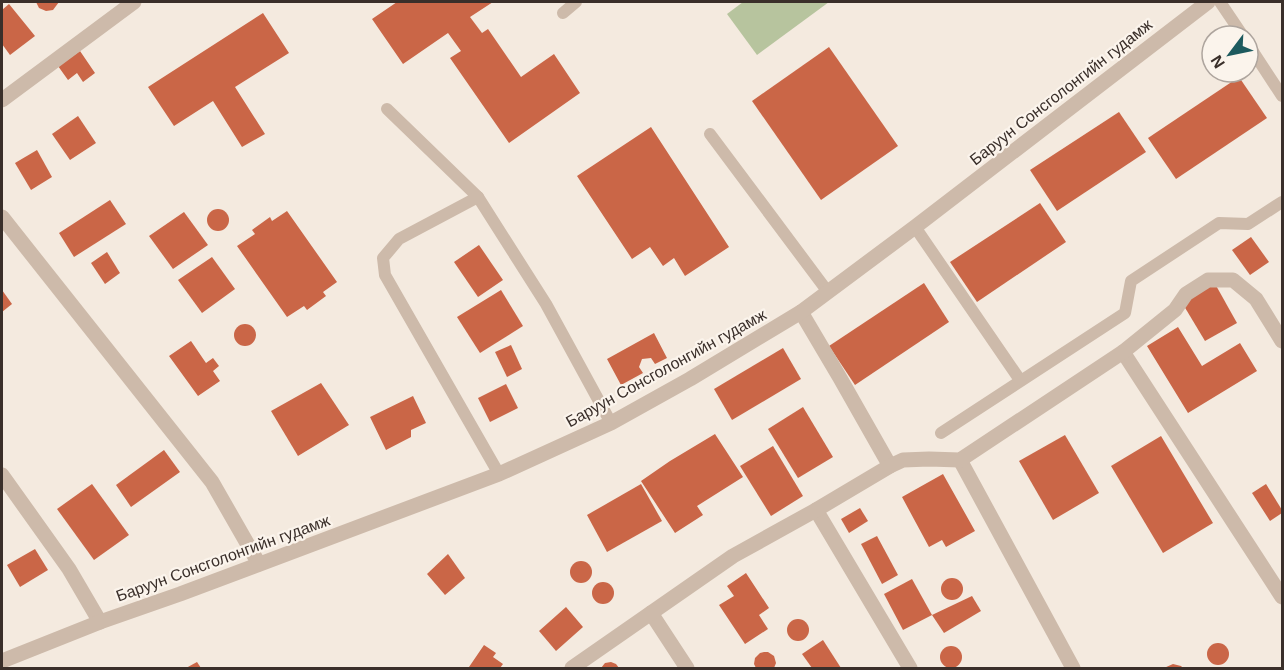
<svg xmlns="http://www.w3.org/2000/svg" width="1284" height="670" font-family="Arial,sans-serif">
<rect width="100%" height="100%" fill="#f4eadf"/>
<path fill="#b7c49e" d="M743 2H829L757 55 727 14Z"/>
<g fill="#ca6647">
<path d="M36 2H59L53 10 46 11 39 8Z"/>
<path d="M397 2H493L470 17 482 33 488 29 521 77 554 54 580 93 509 143 450 58 461 51 448 33 403 64 372 19Z"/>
<path d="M9 4 35 36 10 55 2 44V10Z"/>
<path d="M263 13 289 53 235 87 265 134 242 147 213 101 174 126 148 87Z"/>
<path d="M829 47 898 146 821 200 752 101Z"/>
<path d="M80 51 95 73 83 82 77 73 68 80 58 66Z"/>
<path d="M1239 77 1267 118 1176 179 1148 138Z"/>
<path d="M1119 112 1146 152 1057 211 1030 170Z"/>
<path d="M78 116 96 143 70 160 52 134Z"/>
<path d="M651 127 729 247 685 276 674 258 663 266 650 247 632 259 577 176Z"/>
<path d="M37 150 52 177 31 190 15 163Z"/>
<path d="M110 200 126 224 74 257 59 233Z"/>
<path d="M1040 203 1066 242 977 302 950 262Z"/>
<circle cx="218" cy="220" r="11"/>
<path d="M287 211 337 282 323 292 326 296 307 310 304 306 287 317 237 246 255 234 252 230 270 217 272 221Z"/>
<path d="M184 212 208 245 173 269 149 236Z"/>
<path d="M1251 237 1269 262 1250 275 1232 250Z"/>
<path d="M479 245 503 280 478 297 454 262Z"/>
<path d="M107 252 120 273 105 284 91 263Z"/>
<path d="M212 257 235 289 202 313 178 280Z"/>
<path d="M1214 282 1237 323 1205 341 1181 301Z"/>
<path d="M924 283 949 322 855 385 829 346Z"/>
<path d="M2 290 12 304 2 312Z"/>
<path d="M501 290 523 326 480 353 457 317Z"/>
<circle cx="245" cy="335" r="11"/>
<path d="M1178 327 1202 366 1240 343 1257 371 1188 413 1147 346Z"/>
<path d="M654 333 667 358 655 364 651 358 642 359 639 367 643 373 621 385 607 359Z"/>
<path d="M191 341 206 363 213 358 219 366 213 371 220 381 198 396 169 356Z"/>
<path d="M511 345 522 369 507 377 495 352Z"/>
<path d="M783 348 801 379 732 420 714 389Z"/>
<path d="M321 383 349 425 298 456 271 411Z"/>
<path d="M506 384 518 408 490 422 478 398Z"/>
<path d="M413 396 426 423 411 430V437L386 450 370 417Z"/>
<path d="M803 407 833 457 798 478 768 429Z"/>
<path d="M715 434 743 477 697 506 703 515 675 533 641 481 670 461Z"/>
<path d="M1065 435 1099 493 1053 520 1019 461Z"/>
<path d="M1161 436 1213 523 1163 553 1111 466Z"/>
<path d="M773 446 803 496 771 516 740 466Z"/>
<path d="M164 450 180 472 131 507 116 485Z"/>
<path d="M943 474 975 531 946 547 942 540 929 547 902 497Z"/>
<path d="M92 484 129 535 94 560 57 509Z"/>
<path d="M641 484 662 521 607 552 587 515Z"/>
<path d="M1266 484 1282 510V513L1270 521 1252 493Z"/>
<path d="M860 508 868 521 849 533 841 519Z"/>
<path d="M877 536 898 575 882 584 861 544Z"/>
<path d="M35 549 48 570 20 587 7 565Z"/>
<path d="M448 554 465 578 445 595 427 574Z"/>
<circle cx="581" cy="572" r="11"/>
<path d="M746 573 769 608 759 615 768 629 745 644 719 605 734 596 727 586Z"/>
<circle cx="952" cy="589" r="11"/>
<path d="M912 579 932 615 903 630 884 594Z"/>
<circle cx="603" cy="593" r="11"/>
<path d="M972 596 981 611 944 633 932 615Z"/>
<path d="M566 607 583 627 556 651 539 631Z"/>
<circle cx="798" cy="630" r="11"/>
<path d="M823 640 841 668H812L802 654Z"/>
<circle cx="1218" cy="654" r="11"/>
<path d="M484 645 496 653 493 657 503 664 500 668H472L469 667Z"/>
<circle cx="951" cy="657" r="11"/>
<path d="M764 652H768L774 656 776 663 774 668H756L754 664 755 658 760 653Z"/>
<path d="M197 662 201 668H186Z"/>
<path d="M611 662 616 664 619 668H601L605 663Z"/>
<path d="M1173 664 1181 666 1183 668H1164Z"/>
</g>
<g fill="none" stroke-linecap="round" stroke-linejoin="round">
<g stroke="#cdbaaa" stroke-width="12">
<path d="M1220 2 1243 36"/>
<path d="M563 13 576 2"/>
<path d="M1248 44 1282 96"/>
<path d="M387 109 478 197 546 304 611 423"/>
<path d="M710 134 828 292"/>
<path d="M478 197 399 239 383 258 385 275 499 474"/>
<path d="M915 227 1020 380"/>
<path d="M941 433 1125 313 1131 281 1219 223 1248 224 1282 202"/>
</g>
<g stroke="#cdbaaa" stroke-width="15">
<path d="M2 100 134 2"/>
<path d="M2 217 212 482 259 564"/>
<path d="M801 312 840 378 890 466"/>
<path d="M1123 352 1282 597"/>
<path d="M960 460 1073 668"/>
<path d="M2 475 69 569 100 622"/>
<path d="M816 510 910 668"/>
<path d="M651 613 687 668"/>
<path d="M2 661 100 622 180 594 499 474 611 423 690 379 801 312 915 227 1208 2"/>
<path d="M572 668 733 556 816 510 890 466 903 460 929 459 960 460 1123 352 1175 310 1186 294 1208 280H1233L1256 299 1282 341"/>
</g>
</g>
<g text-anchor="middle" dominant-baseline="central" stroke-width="4.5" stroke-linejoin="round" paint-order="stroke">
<g font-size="16" fill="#3a2f2a" stroke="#fbf4ec">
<text transform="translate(1061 92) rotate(-38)">Баруун Сонсголонгийн гудамж</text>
<text transform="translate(666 368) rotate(-29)">Баруун Сонсголонгийн гудамж</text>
<text transform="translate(223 558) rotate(-20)">Баруун Сонсголонгийн гудамж</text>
</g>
</g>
<rect width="1284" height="670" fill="none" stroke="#3a2f2a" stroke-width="6"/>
<g transform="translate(1230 54) rotate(238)"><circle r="28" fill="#fbf4ec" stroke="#aea59e" stroke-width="1.5"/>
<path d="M0-4.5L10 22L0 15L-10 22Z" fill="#1d5a5e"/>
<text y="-9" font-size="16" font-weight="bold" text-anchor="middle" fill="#3a2f2a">N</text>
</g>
</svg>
